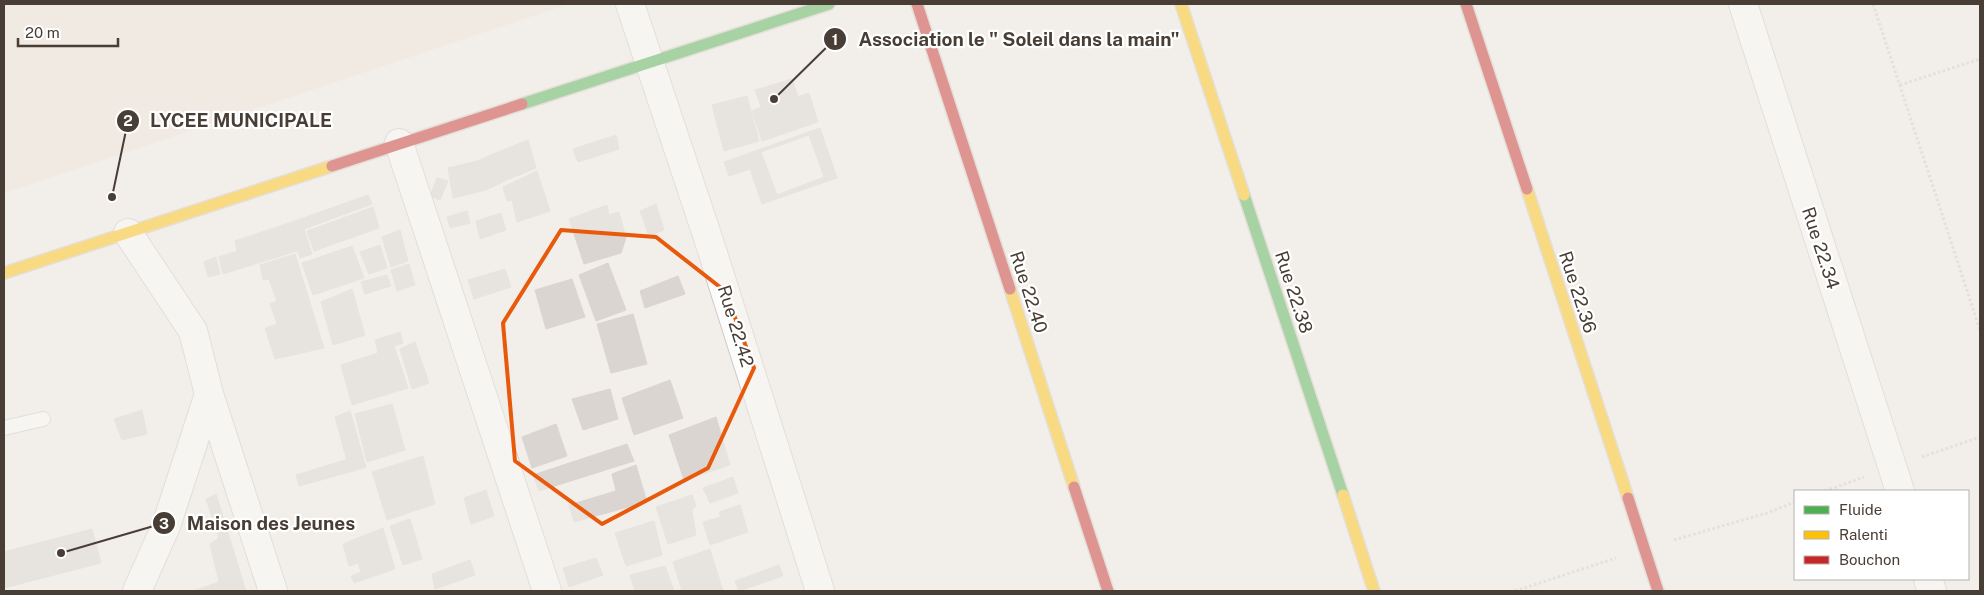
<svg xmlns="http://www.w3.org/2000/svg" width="1984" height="595" font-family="'Public Sans',sans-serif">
<rect width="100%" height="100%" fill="#f2eeea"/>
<path fill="#ede4d9" d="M4 4H569L4 193Z"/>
<g fill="#dad5d1" stroke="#dad5d0" fill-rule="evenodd">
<path d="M792 79 798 97 809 93 818 122 762 141 752 111 761 107 755 90Z"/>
<path d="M747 96 759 141 724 151 712 105Z"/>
<path d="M820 128 837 178 762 204 750 169 729 176 724 162ZM809 135 824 177 777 195 761 152Z"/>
<path d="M616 135 619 149 578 162 573 149Z"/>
<path d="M528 140 536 168 507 180 498 152Z"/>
<path d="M498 152 507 180 486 190 477 161Z"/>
<path d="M477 161 486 190 453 198 448 168Z"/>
<path d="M537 171 550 211 517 222 512 200 507 201 503 187Z"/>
<path d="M437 178 448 181 440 200 430 196Z"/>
<path d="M368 195 372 204 304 229 312 254 300 258 289 223Z"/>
<path d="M656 204 664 230 649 236 640 211Z"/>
<path d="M607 205 609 215 619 212 626 238 621 253 584 264 569 219Z"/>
<path d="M373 207 379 228 314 251 307 231Z"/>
<path d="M467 211 470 223 450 228 447 217Z"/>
<path d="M501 213 506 230 480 239 476 221Z"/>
<path d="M289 223 297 251 223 274 219 257 237 251 235 241Z"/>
<path d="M400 230 408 261 391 267 382 237Z"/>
<path d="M380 245 387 268 369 274 360 252Z"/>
<path d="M352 246 364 278 313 295 302 263Z"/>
<path d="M295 254 324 348 275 359 265 328 277 324 270 304 277 301 269 279 263 280 260 265Z"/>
<path d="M216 257 220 274 208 277 204 262Z"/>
<path d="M608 263 626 310 596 321 579 275Z"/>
<path d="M409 264 415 285 397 291 391 270Z"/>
<path d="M505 269 511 287 474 299 468 280Z"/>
<path d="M387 275 391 286 365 294 361 282Z"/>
<path d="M678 276 685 294 645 308 640 291Z"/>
<path d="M572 279 585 317 546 329 535 290Z"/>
<path d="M352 289 365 335 333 345 321 302Z"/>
<path d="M633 314 647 364 611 373 597 324Z"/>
<path d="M400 332 403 343 394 346 408 388 352 405 341 365 378 353 375 340Z"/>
<path d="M415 342 429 383 412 389 400 349Z"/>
<path d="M670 380 683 418 634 435 622 398Z"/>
<path d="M610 389 618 419 583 430 572 399Z"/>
<path d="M392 404 405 450 367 462 355 414Z"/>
<path d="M142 410 147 434 122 440 114 419Z"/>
<path d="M350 411 366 467 350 472 335 417Z"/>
<path d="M716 417 730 465 684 480 669 435Z"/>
<path d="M556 424 567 456 532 468 522 437Z"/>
<path d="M627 444 634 461 539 491 533 475Z"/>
<path d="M423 456 435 504 387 520 372 472Z"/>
<path d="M348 459 350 472 299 486 296 475Z"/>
<path d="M636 465 647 502 574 522 569 505 616 491 612 474Z"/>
<path d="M733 477 738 493 710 503 703 488Z"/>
<path d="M486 490 494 516 471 524 464 498Z"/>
<path d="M216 494 246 591H193L219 582 210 544 219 538 206 499Z"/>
<path d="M692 495 696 506 692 510 696 535 668 544 656 507Z"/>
<path d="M740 505 748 532 710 545 703 522 721 517 719 512Z"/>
<path d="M410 519 422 559 403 565 390 526Z"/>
<path d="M654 521 662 555 626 566 615 533Z"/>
<path d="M383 528 395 569 354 583 351 576 361 572 358 563 349 566 343 544Z"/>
<path d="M92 529 101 563 4 588V552Z"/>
<path d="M710 549 723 591H682L673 562Z"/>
<path d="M596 558 603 575 569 587 563 568Z"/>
<path d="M470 560 475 575 435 589 432 574Z"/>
<path d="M779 565 783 576 739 591 735 581Z"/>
<path d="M665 566 674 591H635L630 575Z"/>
</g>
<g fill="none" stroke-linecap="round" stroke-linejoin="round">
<g stroke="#cecac6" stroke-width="16">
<path id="lane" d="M4 428 43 419"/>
</g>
<g stroke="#cecac6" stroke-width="30">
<g id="street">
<path d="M630 4 710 244 820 591"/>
<path d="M1743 4 1900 491"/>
<path d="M399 143 547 591"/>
<path d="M128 233 193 331 209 394 273 591"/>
<path d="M1928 579 1932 591"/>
<path d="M137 591 166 526 209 394"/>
</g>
</g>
<g stroke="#d3ccc2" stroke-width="14">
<g id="fast">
<path d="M522 104 829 4"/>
<path d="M1244 195 1343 495"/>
</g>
</g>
<g stroke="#d3ccc2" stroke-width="14">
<g id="slow">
<path d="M1181 4 1244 195"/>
<path d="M1527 189 1628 498"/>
<path d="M4 273 332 166"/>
<path d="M1010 289 1074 487"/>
<path d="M1343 495 1374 591"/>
</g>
</g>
<g stroke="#d3ccc2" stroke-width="14">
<g id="jam">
<path d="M917 4 1010 289"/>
<path d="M1466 4 1527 189"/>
<path d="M332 166 522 104"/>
<path d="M1074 487 1108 591"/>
<path d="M1628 498 1658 591"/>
</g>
</g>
<g stroke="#d2ceca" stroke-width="3" stroke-dasharray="2.5 2.5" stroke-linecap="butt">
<path d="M1873 4 1980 330"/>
<path d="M1900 85 1980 59"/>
<path d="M1922 457 1980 437"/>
<path d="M1825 491 1864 477"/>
<path d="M1674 540 1767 513 1795 502"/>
<path d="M1515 591 1616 558"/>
</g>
<use href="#lane" stroke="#fdfcfc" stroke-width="14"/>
<use href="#street" stroke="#fdfcfc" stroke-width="28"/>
<use href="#fast" stroke="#4caf50" stroke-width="11"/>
<use href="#slow" stroke="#ffc107" stroke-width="11"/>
<use href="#jam" stroke="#c62828" stroke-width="11"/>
</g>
<path d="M0 0H1984V595H0ZM561 230 656 237 725 291 754 368 708 468 602 524 515 461 503 323Z" fill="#f2eeea" fill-opacity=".55" fill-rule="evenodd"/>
<path fill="none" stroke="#e8590c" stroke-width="4" stroke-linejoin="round" d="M561 230 656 237 725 291 754 368 708 468 602 524 515 461 503 323Z"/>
<g text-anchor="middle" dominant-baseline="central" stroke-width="4.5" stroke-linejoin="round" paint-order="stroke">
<g font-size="18" fill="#483e35" stroke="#fff">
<text transform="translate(1821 248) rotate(72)">Rue 22.34</text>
<text transform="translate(1029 292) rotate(72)">Rue 22.40</text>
<text transform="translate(1294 292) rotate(72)">Rue 22.38</text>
<text transform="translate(1578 292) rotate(72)">Rue 22.36</text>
<text transform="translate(736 326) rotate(73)">Rue 22.42</text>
</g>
</g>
<path fill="none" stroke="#483e35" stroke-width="2" d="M774 99L835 39M112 197L128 121M61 553L164 523"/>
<g fill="#483e35" stroke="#fff" stroke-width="2">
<circle cx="774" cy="99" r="5"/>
<circle cx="112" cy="197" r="5"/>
<circle cx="61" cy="553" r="5"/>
<circle cx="835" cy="39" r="12"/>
<circle cx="128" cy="121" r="12"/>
<circle cx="164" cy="523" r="12"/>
</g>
<g font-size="15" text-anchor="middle" font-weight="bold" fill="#fff">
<text x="835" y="45">1</text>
<text x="128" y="126">2</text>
<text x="164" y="529">3</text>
</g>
<g font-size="19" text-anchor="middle" font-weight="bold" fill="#483e35" stroke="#fff" stroke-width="4.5" stroke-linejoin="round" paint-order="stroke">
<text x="1019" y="46">Association le " Soleil dans la main"</text>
<text x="241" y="127">LYCEE MUNICIPALE</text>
<text x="271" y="530">Maison des Jeunes</text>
</g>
<rect width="1984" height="595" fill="none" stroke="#483e35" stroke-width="10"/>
<rect x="1794" y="490" width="175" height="90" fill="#ffffff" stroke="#b6b2ae"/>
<rect x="1804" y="506" width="25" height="8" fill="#4caf50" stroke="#b6b2ae"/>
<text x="1839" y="515" font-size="15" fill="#483e35">Fluide</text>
<rect x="1804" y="531" width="25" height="8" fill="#ffc107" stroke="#b6b2ae"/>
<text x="1839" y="540" font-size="15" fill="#483e35">Ralenti</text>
<rect x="1804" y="556" width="25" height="8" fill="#c62828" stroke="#b6b2ae"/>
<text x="1839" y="565" font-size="15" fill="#483e35">Bouchon</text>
<path d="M18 38v8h100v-8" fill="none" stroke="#483e35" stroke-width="2.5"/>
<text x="25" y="38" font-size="15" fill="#483e35" stroke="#ffffff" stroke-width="4" paint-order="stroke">20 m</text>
</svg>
